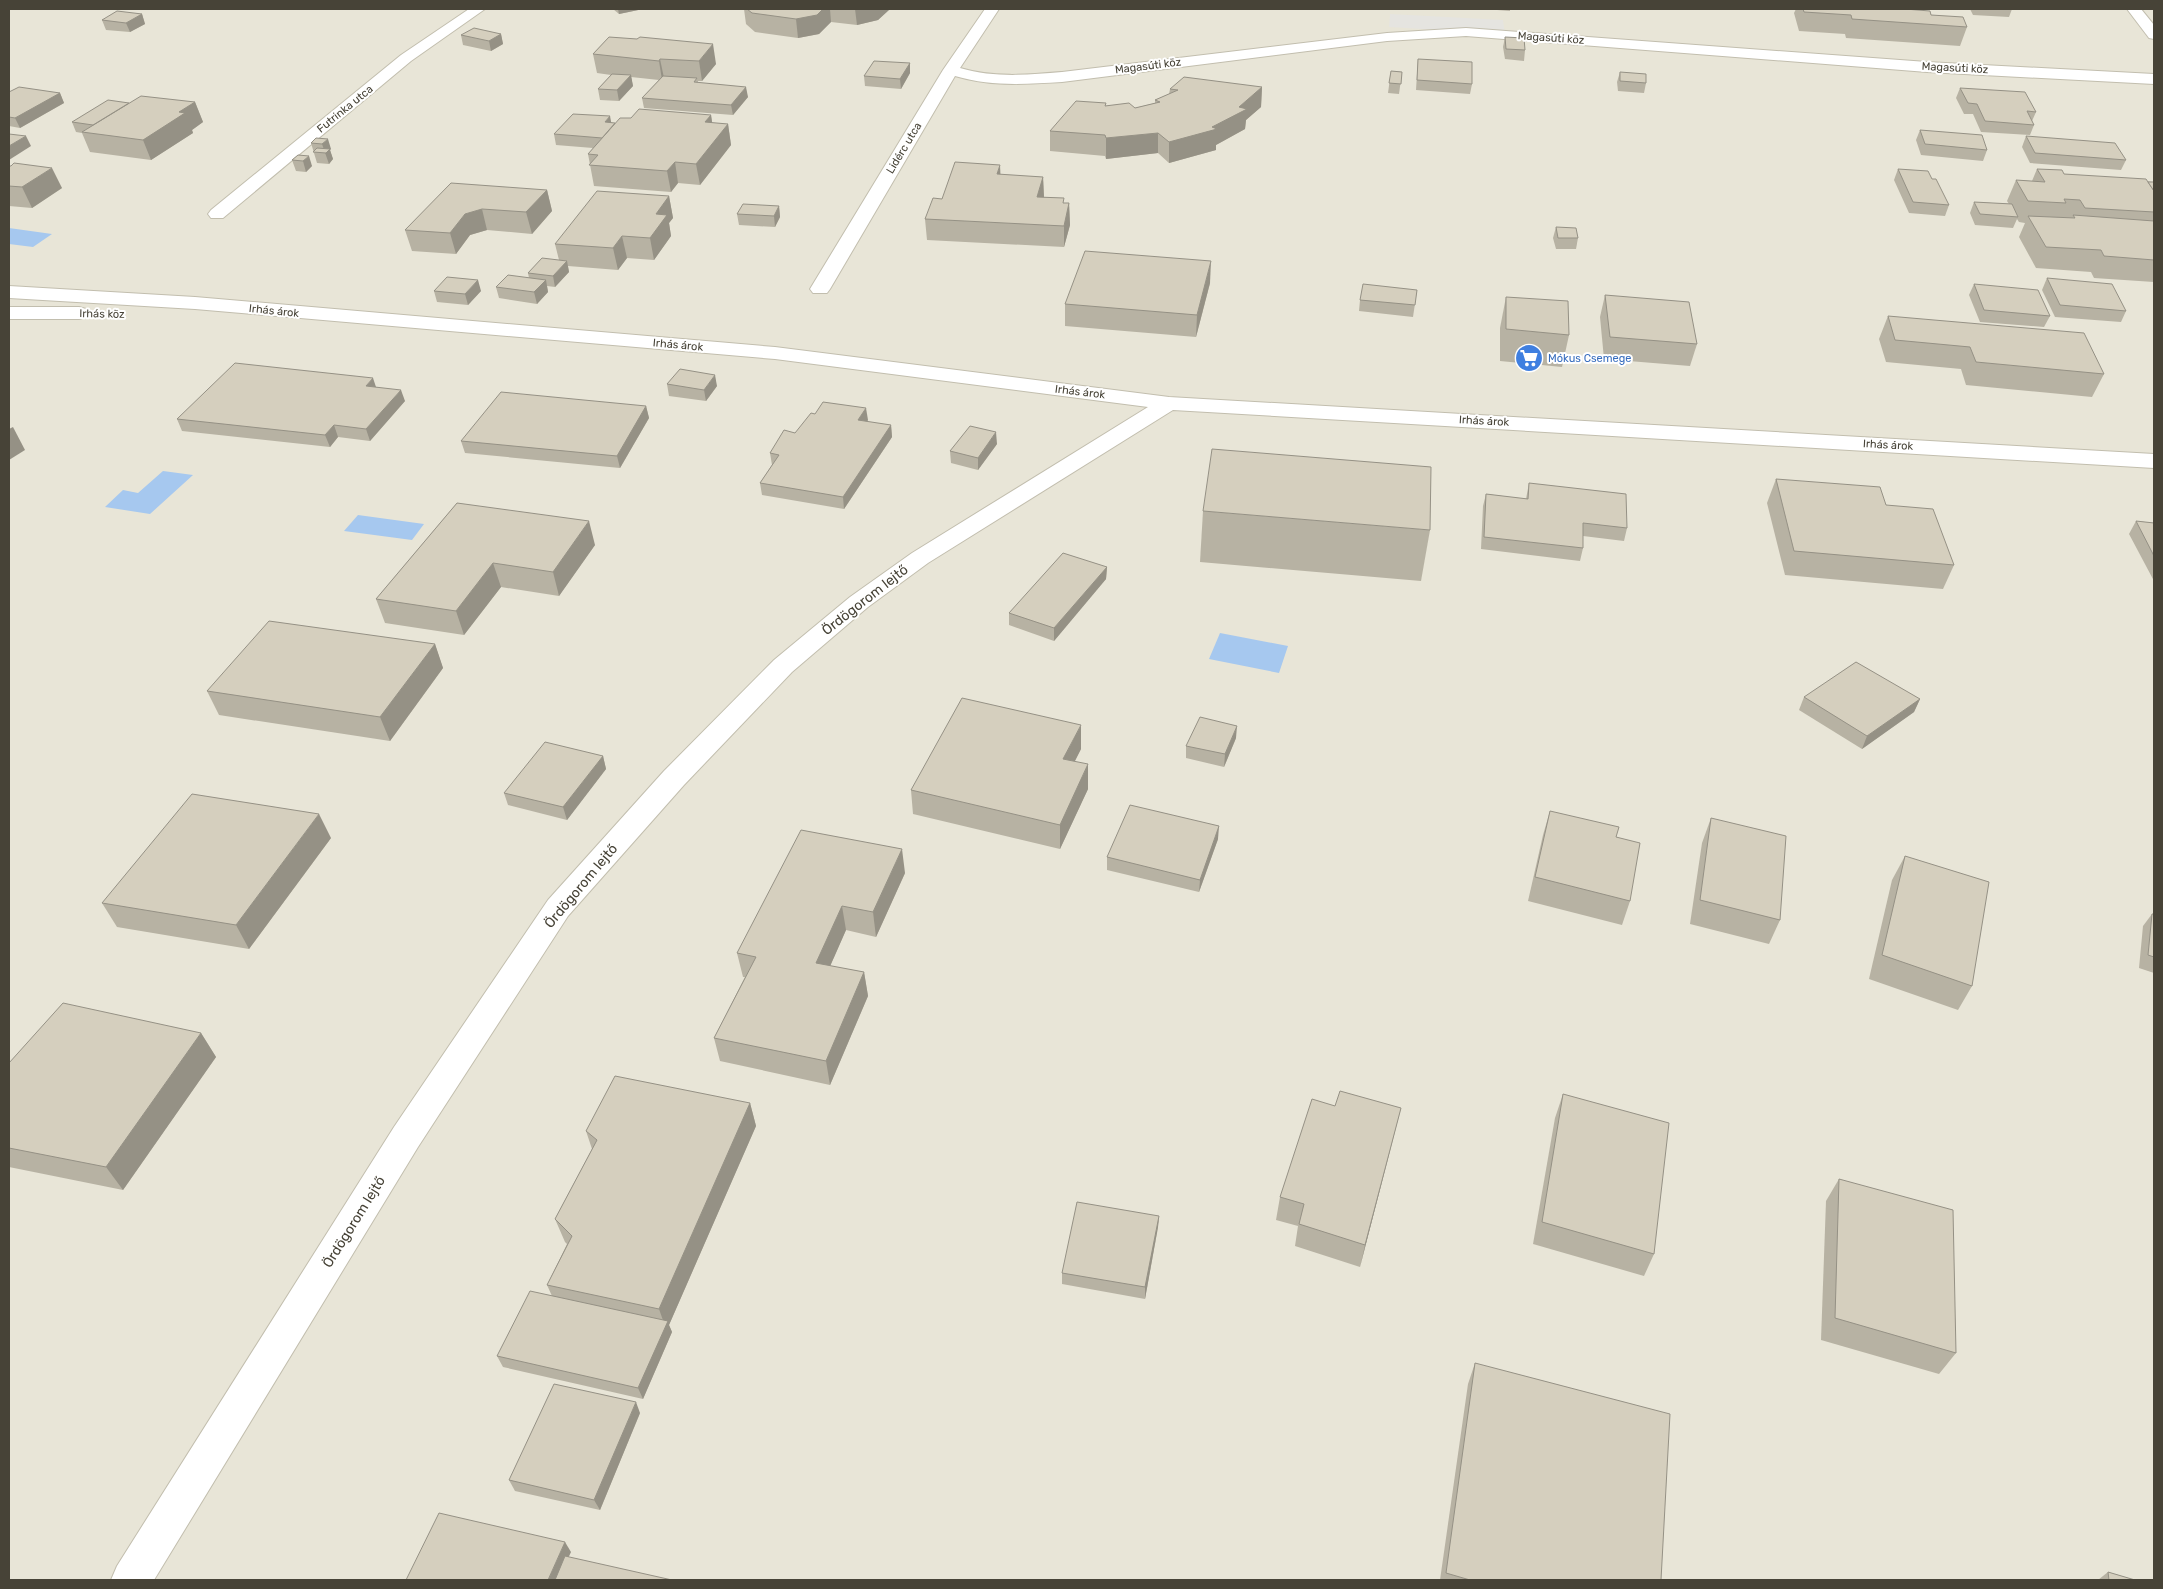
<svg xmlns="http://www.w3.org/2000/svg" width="2163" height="1589" font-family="Rubik,sans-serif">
<rect width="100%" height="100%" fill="#f4f2e9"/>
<rect fill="#e8e5d7" x="9" y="9" width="2145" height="1571"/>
<path fill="#e5e4e0" d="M1390 14 1503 20 1505 34 1389 27Z"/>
<g fill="#a6c8ef">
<path d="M9 228 52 234 33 247 9 244Z"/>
<path d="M163 471 193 475 150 514 105 507 123 490 138 493Z"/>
<path d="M358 515 424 524 412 540 344 531Z"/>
<path d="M1220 633 1288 646 1279 673 1209 659Z"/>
</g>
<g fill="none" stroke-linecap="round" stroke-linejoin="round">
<g stroke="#c2beae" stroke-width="2">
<g id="minor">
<path d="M469 9H485L411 61 223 218H211L208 214 211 210 401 55Z"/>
<path d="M985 9H999L960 68C994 78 1027 75 1062 72L1387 33 1466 28 1927 62 2154 74V84L1927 72 1466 36 1387 41 1062 82C1024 84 992 87 955 76L830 289 827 293H813L810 289 943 70Z"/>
<path d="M9 286 195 297 775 347 1169 397 2154 454V468L1173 410 928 563 868 607 792 672 684 785 568 916 418 1147 154 1580H111L117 1566 394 1127 548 900 664 771 774 660 850 597 912 553 1148 407 775 359 195 309 9 298Z"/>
<path d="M9 307H79L86 309 89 313 86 317 79 319H9Z"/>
</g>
</g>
<g stroke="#c2beae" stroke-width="2">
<path id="tertiary" d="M2127 9H2141L2154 25V39L2149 38Z"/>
</g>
<use href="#minor" fill="#fff" fill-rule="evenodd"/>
<use href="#tertiary" fill="#fff" fill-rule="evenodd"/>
</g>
<g fill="#b7b2a3">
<path d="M613 9H643L619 14Z"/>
<path d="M744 9H890L878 20 857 25 831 22 819 34 798 38 755 32 746 24Z"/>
<path d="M1484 9H1510V11Z"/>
<path d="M1796 9H1905L1931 15 1967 27 1960 46 1846 38 1845 34 1799 31 1794 13Z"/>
<path d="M1970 9H2012L2009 17 1973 15Z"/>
<path d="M142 14 145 24 130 32 106 30 102 20Z"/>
<path d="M501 34 503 44 491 51 463 45 461 35Z"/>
<path d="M609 37 716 64 702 81H698V83L748 97 733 115 644 108 642 98 659 80 631 77 633 86 619 101 600 100 598 89 611 75 597 73 593 54Z"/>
<path d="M1505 37 1525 50 1524 61 1505 59 1503 47Z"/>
<path d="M1418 59 1472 84 1470 94 1416 90Z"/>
<path d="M910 63V73L901 89 865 86 864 76Z"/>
<path d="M1391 71 1402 72 1399 94 1388 93Z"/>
<path d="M1620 72 1646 83 1644 93 1618 91 1617 82Z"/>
<path d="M1262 87 1261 107 1246 120 1245 129 1216 145V150L1169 163 1158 153 1106 159 1105 156 1050 151V131L1106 106 1135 108 1155 103V100L1169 94 1170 89Z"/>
<path d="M1960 88 2036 112 2032 121 2034 125 2030 135 1981 132 1973 114H1964L1956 98Z"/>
<path d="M9 92 60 93 64 103 20 128 9 126Z"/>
<path d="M195 102 203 122 192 130 193 133 151 160 90 152 82 133 76 132 72 122 129 103Z"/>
<path d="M711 115 712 123 728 124 731 145 700 185 678 183 671 192 594 186 588 154 593 148 556 145 554 134 612 123H615L631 118Z"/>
<path d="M1920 130 1987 150 1983 161 1921 155 1916 140Z"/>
<path d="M2026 136 2126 160 2121 170 2030 163 2022 147Z"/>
<path d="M316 138 331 149 330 150 333 159 329 164 317 163 311 143Z"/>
<path d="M298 155 312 166 306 172 296 171 292 160Z"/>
<path d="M9 164V166L62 188 32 208 9 206Z"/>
<path d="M1898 169 1932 179 1949 205 1945 216 1909 213 1894 180Z"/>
<path d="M2037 169 2064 174 2154 182V282L2094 278 2091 272 2036 268 2019 237 2025 223 2019 222 2017 219 2013 228 1975 225 1970 213 1974 202 2009 204 2007 201 2016 180 2032 181Z"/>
<path d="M1001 175 1043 177 1044 197 1064 203H1069L1070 225 1064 247 927 240 925 219 942 199Z"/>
<path d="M547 190 552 211 532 234 487 230 470 235 456 254 412 251 405 230Z"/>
<path d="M669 196 673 218 669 223 671 236 654 260 627 258 618 270 568 266 569 272 555 287 547 286 548 292 537 304 499 298 496 287 529 278 528 273 559 260 555 244Z"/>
<path d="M779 206 780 217 775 227 739 225 737 214Z"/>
<path d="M1556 227 1578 238 1576 249H1556L1553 238Z"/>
<path d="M2047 278 2126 311 2121 322 2055 317 2042 290Z"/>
<path d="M1210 283 1196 337 1065 326V304Z"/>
<path d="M1974 284 2050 316 2044 327 1980 322 1969 295Z"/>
<path d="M1417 290 1413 317 1359 311 1360 300Z"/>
<path d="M434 291H481L468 305 437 302Z"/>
<path d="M1605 295 1697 344 1690 366 1604 359 1600 317Z"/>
<path d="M1506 297 1569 335 1562 367 1500 361V328Z"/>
<path d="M1888 316 2104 374 2092 397 1966 385 1961 369 1886 362 1879 339Z"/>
<path d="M667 384 717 386 706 401 669 396Z"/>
<path d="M377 387 405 401 370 441 338 437 330 447 182 431 177 419Z"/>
<path d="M646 406 649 418 620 468 465 453 461 441Z"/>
<path d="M868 420 867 422 891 425 892 437 844 509 762 495 760 483 772 465 770 453 795 433Z"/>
<path d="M997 444 978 470 951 463 950 451Z"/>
<path d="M1776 479 1886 505 1954 565 1943 589 1785 575 1767 503Z"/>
<path d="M1529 483 1627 528 1624 541 1583 536V548L1580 561 1481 549 1483 506 1486 494 1526 499Z"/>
<path d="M457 503 595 545 559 596 501 587 464 635 385 623 376 599Z"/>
<path d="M1203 511 1430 530 1421 581 1200 562Z"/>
<path d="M2136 521 2154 523V581L2129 534Z"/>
<path d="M1107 567 1106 579 1054 641 1009 625V613Z"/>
<path d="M435 644 443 668 390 741 219 715 207 691Z"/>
<path d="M1804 697 1920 699 1914 712 1862 749 1799 710Z"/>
<path d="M1236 738 1224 767 1186 758V746Z"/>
<path d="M1081 749 1074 762 1088 789 1060 849 913 814 911 790Z"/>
<path d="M603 756 606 769 567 820 508 805 504 793Z"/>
<path d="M1550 811 1616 837 1630 901 1622 925 1528 901 1543 835Z"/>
<path d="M1711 818 1780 920 1769 944 1690 924 1702 843Z"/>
<path d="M331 838 249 949 117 927 102 903Z"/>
<path d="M1218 839 1199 892 1107 870V857Z"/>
<path d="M1905 856 1972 986 1958 1010 1869 979 1892 880Z"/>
<path d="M905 873 876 937 846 930 830 966 864 972 868 996 830 1085 720 1061 714 1038 745 977H743L737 953Z"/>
<path d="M2152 914H2154V973L2139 968 2143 926Z"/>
<path d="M201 1033 216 1057 123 1190 9 1167V1063Z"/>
<path d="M1563 1094 1654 1254 1644 1276 1533 1244 1555 1118Z"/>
<path d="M750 1103 756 1126 669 1325 672 1332 643 1399 503 1367 497 1356 552 1296 547 1285 567 1244 565 1242 555 1219 592 1149 586 1131Z"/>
<path d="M1335 1106 1401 1108 1360 1267 1295 1246 1298 1226 1276 1220 1280 1197Z"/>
<path d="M1839 1179 1956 1353 1939 1374 1821 1340 1826 1201Z"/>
<path d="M1159 1216 1158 1227 1145 1299 1062 1284V1273Z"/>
<path d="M1475 1363 1661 1580H1440L1468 1384Z"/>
<path d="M640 1413 600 1510 515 1491 509 1480Z"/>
<path d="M2108 1572 2135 1580H2098Z"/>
</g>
<g fill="#959185">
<path d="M618 9H643L619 14Z"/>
<path d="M823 9H830L831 22 819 34 798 38 796 19Z"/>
<path d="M855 9H890L878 20 857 25Z"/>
<path d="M142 14 145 24 130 32 126 23Z"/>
<path d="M501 34 503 44 491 51 489 41Z"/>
<path d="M713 44 716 64 702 81 699 61Z"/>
<path d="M660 59 664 78 662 80 659 61Z"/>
<path d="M910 63V73L901 89 900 79Z"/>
<path d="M631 75 633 86 619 101 617 90Z"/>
<path d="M746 87 748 97 733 115 731 105Z"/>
<path d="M1262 87 1261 107 1246 120 1245 129 1216 145V150L1169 163V142L1239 107Z"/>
<path d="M60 93 64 103 20 128 15 118Z"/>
<path d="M195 102 203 122 192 130 193 133 151 160 143 140 179 112Z"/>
<path d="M711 115 714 135 705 122Z"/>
<path d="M610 116 612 127 605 122Z"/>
<path d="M728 124 731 145 700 185 696 164Z"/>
<path d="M1158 133V153L1106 159V138Z"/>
<path d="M26 136 31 146 9 160V146Z"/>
<path d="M328 139 331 149 330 150 333 159 329 164 322 144Z"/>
<path d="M309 156 312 166 306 172 303 161Z"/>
<path d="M675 162 678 183 671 192 667 171Z"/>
<path d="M1000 165 1001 186 997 174Z"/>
<path d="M52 168 62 188 32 208 22 187Z"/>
<path d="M1043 177 1044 198 1037 197Z"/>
<path d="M547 190 552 211 532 234 526 212Z"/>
<path d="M669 196 673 218 669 223 671 236 654 260 650 238 656 214Z"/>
<path d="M1069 203 1070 225 1064 247V226Z"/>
<path d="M779 206 780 217 775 227 774 216Z"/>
<path d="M482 209 487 230 470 235 456 254 450 233 465 214Z"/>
<path d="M622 236 627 258 618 270 613 248Z"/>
<path d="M567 261 569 272 555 287 553 276Z"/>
<path d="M1211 261 1210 283 1196 337 1197 315Z"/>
<path d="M478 280 481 291 468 305 465 294Z"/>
<path d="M546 280 548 292 537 304 534 292Z"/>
<path d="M715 375 717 386 706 401 704 390Z"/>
<path d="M373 378 377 390 366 386Z"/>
<path d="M401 390 405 401 370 441 366 429Z"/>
<path d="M646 406 649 418 620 468 617 456Z"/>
<path d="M866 408 868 420 859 432 858 420Z"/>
<path d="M334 425 338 437 330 447 325 435Z"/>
<path d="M891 425 892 437 844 509 843 497Z"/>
<path d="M13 427 25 450 9 460V429Z"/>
<path d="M996 432 997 444 978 470V458Z"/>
<path d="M589 521 595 545 559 596 553 572Z"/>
<path d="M493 563 501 587 464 635 456 611Z"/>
<path d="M1107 567 1106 579 1054 641V628Z"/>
<path d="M435 644 443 668 390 741 380 717Z"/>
<path d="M1920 699 1914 712 1862 749 1867 736Z"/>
<path d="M1081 725V749L1064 783 1063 759Z"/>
<path d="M1237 726 1236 738 1224 767 1225 754Z"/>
<path d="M603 756 606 769 567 820 563 807Z"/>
<path d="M1088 764V789L1060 849V825Z"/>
<path d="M319 814 331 838 249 949 236 925Z"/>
<path d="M1219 826 1218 839 1199 892 1200 880Z"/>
<path d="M902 849 905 873 876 937 873 912Z"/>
<path d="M842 906 846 930 821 987 816 963Z"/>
<path d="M864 972 868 996 830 1085 826 1061Z"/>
<path d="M201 1033 216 1057 123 1190 106 1167Z"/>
<path d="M750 1103 756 1126 669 1325 672 1332 643 1399 638 1388 665 1326 659 1309Z"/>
<path d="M1401 1108 1395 1131 1360 1267 1365 1245Z"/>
<path d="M1159 1216 1158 1227 1145 1299V1287Z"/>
<path d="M636 1402 640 1413 600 1510 594 1500Z"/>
<path d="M565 1542 571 1552 558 1580H548Z"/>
</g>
<g fill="#d5cfbe" stroke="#959185">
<path d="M747 9H823L817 15 796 19 752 13Z"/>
<path d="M1803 9H1905L1930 11 1931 15 1963 17 1967 27 1852 19 1851 15 1804 12Z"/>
<path d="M117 11 142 14 126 23 102 20Z"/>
<path d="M474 28 501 34 489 41 461 35Z"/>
<path d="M609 37 637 39 640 37 713 44 699 61 660 59 659 61 593 54Z"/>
<path d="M1505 37 1524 38 1525 50 1506 49Z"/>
<path d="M1418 59 1472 62V84L1417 80Z"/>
<path d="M874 61 910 63 900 79 864 76Z"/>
<path d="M1391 71 1402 72 1401 84 1389 83Z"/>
<path d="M1620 72 1646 74V83L1620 81Z"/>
<path d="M612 74 631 75 617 90 598 89Z"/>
<path d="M663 76 697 78 694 82 746 87 731 105 642 98Z"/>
<path d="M1184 77 1262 87 1239 107 1247 109 1212 127 1217 129 1169 142 1158 133 1106 138 1105 135 1050 131 1076 101 1106 103 1105 106 1129 103 1135 108 1160 102 1155 100 1178 90 1170 89Z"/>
<path d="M19 87 60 93 15 118 9 117V92Z"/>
<path d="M1960 88 2025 92 2036 112 2027 111 2034 125 1985 121 1977 104 1968 103Z"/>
<path d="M141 96 195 102 179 112 185 113 143 140 82 132Z"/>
<path d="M108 100 129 103 93 125 72 122Z"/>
<path d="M639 109 711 115 705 122 728 124 696 164 675 162 667 171 589 165 598 155 588 154 620 118H631Z"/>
<path d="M573 114 610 116 605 122 615 123 602 138 554 134Z"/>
<path d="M1920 130 1982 135 1987 150 1925 144Z"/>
<path d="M9 134 26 136 9 146Z"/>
<path d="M2026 136 2115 143 2126 160 2035 153Z"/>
<path d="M316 138 328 139 322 144 311 143Z"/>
<path d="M317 148 330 149 326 153 313 152Z"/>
<path d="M298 155 309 156 303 161 292 160Z"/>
<path d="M955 162 1000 165 997 174 1043 177 1037 197 1064 198 1063 203H1069L1064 226 925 219 933 198 942 199Z"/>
<path d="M14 163 52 168 22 187 9 186V166H11Z"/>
<path d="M1898 169 1928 171 1932 179H1936L1949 205 1913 202Z"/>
<path d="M2037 169 2062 170 2064 174 2146 179 2154 191V212L2085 208 2080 200 2064 199 2066 203 2028 201 2016 180 2045 182Z"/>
<path d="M2148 182H2154V191Z"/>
<path d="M451 183 547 190 526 212 482 209 465 214 450 233 405 230Z"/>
<path d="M597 191 669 196 656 214 667 215 650 238 622 236 613 248 555 244Z"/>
<path d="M1974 202 2012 204 2018 217 1980 214Z"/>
<path d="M743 204 779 206 774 216 737 214Z"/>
<path d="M2073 215 2154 221V260L2104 256 2101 250 2046 247 2028 216 2075 218Z"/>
<path d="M1556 227 1576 228 1578 238H1558Z"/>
<path d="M1085 251 1211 261 1197 315 1065 304Z"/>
<path d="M542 258 567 261 553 276 528 273Z"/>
<path d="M508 275 546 280 534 292 496 287Z"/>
<path d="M447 277 478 280 465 294 434 291Z"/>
<path d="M2047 278 2112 284 2126 311 2060 305Z"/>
<path d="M1363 284 1417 290 1415 305 1360 300Z"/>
<path d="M1974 284 2038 290 2050 316 1984 310Z"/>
<path d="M1605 295 1689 302 1697 344 1610 337Z"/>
<path d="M1506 297 1568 301 1569 335 1506 329Z"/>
<path d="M1888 316 2084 333 2104 374 1976 362 1970 347 1895 340Z"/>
<path d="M235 363 373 378 366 386 401 390 366 429 334 425 325 435 177 419Z"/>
<path d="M680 369 715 375 704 390 667 384Z"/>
<path d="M501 392 646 406 617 456 461 441Z"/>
<path d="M823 402 866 408 858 420 891 425 843 497 760 483 779 455 770 453 784 430 795 433 811 413 815 414Z"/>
<path d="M970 426 996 432 978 458 950 451Z"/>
<path d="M1212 449 1431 467 1430 530 1203 511Z"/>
<path d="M1776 479 1880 487 1886 505 1933 509 1954 565 1794 551Z"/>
<path d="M1529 483 1626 494 1627 528 1583 523V548L1484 537 1486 494 1528 499Z"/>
<path d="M457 503 589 521 553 572 493 563 456 611 376 599Z"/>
<path d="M2136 521 2154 523V556Z"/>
<path d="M1063 553 1107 567 1054 628 1009 613Z"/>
<path d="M269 621 435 644 380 717 207 691Z"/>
<path d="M1856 662 1920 699 1867 736 1804 697Z"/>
<path d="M962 698 1081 725 1063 759 1088 764 1060 825 911 790Z"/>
<path d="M1200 717 1237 726 1225 754 1186 746Z"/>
<path d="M545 742 603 756 563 807 504 793Z"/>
<path d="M192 794 319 814 236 925 102 903Z"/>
<path d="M1130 805 1219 826 1200 880 1107 857Z"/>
<path d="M1550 811 1619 827 1616 837 1640 843 1630 901 1535 877Z"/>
<path d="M1711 818 1786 836 1780 920 1700 900Z"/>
<path d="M801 830 902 849 873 912 842 906 816 963 864 972 826 1061 714 1038 756 957 737 953Z"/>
<path d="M1905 856 1989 882 1972 986 1882 955Z"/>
<path d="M2152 914H2154V957L2148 955Z"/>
<path d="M63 1003 201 1033 106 1167 9 1148V1063Z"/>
<path d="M615 1076 750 1103 659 1309 547 1285 572 1236 555 1219 597 1140 586 1131Z"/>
<path d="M1340 1091 1401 1108 1365 1245 1299 1224 1304 1204 1280 1197 1312 1099 1335 1106Z"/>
<path d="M1563 1094 1669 1123 1654 1254 1542 1222Z"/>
<path d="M1839 1179 1953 1210 1956 1353 1835 1318Z"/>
<path d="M1077 1202 1159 1216 1145 1287 1062 1273Z"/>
<path d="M530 1291 668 1321 638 1388 497 1356Z"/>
<path d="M1475 1363 1670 1414 1661 1580H1470L1446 1573Z"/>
<path d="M554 1384 636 1402 594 1500 509 1480Z"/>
<path d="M439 1513 565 1542 548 1580H406Z"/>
<path d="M565 1556 672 1580H555Z"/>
<path d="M2108 1572 2135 1580H2109Z"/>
</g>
<defs>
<g id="supermarket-disc" transform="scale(1.4375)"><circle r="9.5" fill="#3f7fe0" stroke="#fff"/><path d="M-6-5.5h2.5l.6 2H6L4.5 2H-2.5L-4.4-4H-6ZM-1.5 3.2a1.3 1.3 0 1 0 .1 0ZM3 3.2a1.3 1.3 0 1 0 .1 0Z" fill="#fff"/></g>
</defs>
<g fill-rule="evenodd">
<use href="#supermarket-disc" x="1529" y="358"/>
</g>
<g text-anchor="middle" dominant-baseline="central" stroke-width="4" stroke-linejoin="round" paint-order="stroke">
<g font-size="11" fill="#474337" stroke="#fff">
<text transform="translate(1551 38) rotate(4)">Magasúti köz</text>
<text transform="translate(1148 66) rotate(-7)">Magasúti köz</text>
<text transform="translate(1955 68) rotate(3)">Magasúti köz</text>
<text transform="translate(345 109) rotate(-39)">Futrinka utca</text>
<text transform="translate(904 148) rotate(-59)">Lidérc utca</text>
<text transform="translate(274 311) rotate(6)">Irhás árok</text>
<text transform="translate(102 314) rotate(1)">Irhás köz</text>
<text transform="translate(678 345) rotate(5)">Irhás árok</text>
<text transform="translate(1080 392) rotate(7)">Irhás árok</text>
<text transform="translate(1484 421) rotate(3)">Irhás árok</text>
<text transform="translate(1888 445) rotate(3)">Irhás árok</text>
</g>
<g font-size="11" fill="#366cbe" stroke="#fff" text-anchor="start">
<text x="1548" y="358">Mókus Csemege</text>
</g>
<g font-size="14" fill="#474337" stroke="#fff">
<text transform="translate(865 600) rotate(-38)">Ördögorom lejtő</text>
<text transform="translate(581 886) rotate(-50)">Ördögorom lejtő</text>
<text transform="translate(354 1222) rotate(-58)">Ördögorom lejtő</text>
</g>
</g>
<rect width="2163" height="1589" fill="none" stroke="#474337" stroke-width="20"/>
</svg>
